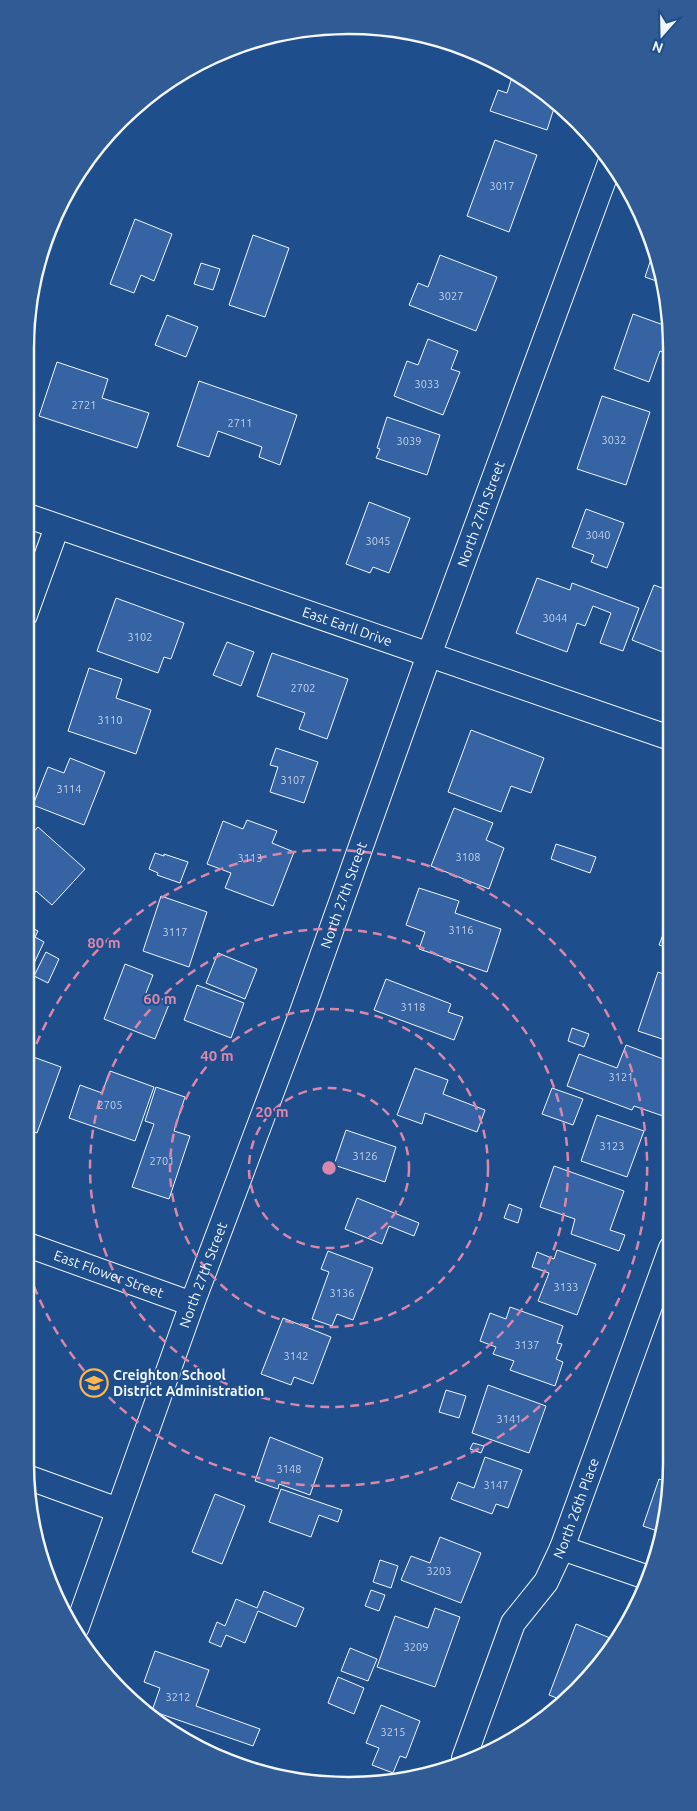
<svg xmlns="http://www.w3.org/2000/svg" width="697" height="1811" font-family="Ubuntu,sans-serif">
<rect width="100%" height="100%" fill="#1f4e8c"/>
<g fill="#3563a3" stroke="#f2f6ff">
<path d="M514 71 555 105 547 130 490 111 498 90 507 93Z"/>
<path d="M495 140 537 155 509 232 467 216Z"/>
<path d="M135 219 172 234 154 281 141 275 134 293 110 284Z"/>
<path d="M253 235 289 248 265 317 229 305Z"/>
<path d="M653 253 662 283 645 277Z"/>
<path d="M440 255 497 277 476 331 409 305 418 283 428 287Z"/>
<path d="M201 263 220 269 213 290 194 284Z"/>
<path d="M633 314 669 327V355L660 351 649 382 614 369Z"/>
<path d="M167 315 198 327 186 357 155 345Z"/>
<path d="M428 339 458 351 451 369 460 372 443 415 394 396 407 361 418 365Z"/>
<path d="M57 362 108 379 102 398 149 413 137 448 39 416Z"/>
<path d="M199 381 297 415 280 465 259 457 262 447 218 431 209 457 177 446Z"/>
<path d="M602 396 650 412 626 485 577 469Z"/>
<path d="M387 417 440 435 427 475 376 458 380 449 377 448Z"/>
<path d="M369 502 410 518 389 573 373 567 370 573 346 564Z"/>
<path d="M586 509 624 523 607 568 591 562 594 555 572 547Z"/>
<path d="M537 578 570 590 572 583 639 608 623 651 600 643 611 613 593 606 585 626 577 623 567 652 516 633Z"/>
<path d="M654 585 670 591V655L632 640Z"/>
<path d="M116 598 184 623 171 659 164 657 158 673 97 651Z"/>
<path d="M227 642 254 652 241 686 213 675Z"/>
<path d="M272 653 348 679 327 739 299 729 305 713 257 696Z"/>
<path d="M89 668 122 679 116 698 151 710 136 754 68 731Z"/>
<path d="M471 730 544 758 531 793 511 786 501 812 448 792Z"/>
<path d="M276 748 318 762 304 803 270 792 278 767 270 765Z"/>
<path d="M70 758 105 772 84 825 33 805 48 767 64 773Z"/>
<path d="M454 808 493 823 486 840 504 848 489 889 431 866Z"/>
<path d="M247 820 277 831 272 843 294 852 273 906 225 888 231 873 207 864 223 821 243 829Z"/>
<path d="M38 827 85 869 52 905 36 891 25 903V841Z"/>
<path d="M556 844 596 857 590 873 551 859Z"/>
<path d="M155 853 164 856V854L188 862 180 883 157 875 158 873 149 869Z"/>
<path d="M419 888 459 901 455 913 501 929 487 972 419 949 425 932 406 925Z"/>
<path d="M161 896 207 912 189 967 143 951Z"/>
<path d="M671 914V949L659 945Z"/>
<path d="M26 925 38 931 35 937 44 942 28 976 25 974V928Z"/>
<path d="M46 952 59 959 48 983 34 976Z"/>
<path d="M218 953 257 969 245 999 206 983Z"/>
<path d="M125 964 153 975 146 993 170 1002 155 1039 104 1019Z"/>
<path d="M658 972 671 977V1042L638 1031Z"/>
<path d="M386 979 451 1004 448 1012 463 1017 454 1040 374 1010Z"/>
<path d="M197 985 244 1003 231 1038 184 1020Z"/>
<path d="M572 1028 589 1034 584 1047 568 1041Z"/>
<path d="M626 1045 671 1062V1094L663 1116 634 1106 632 1110 567 1086 579 1054 617 1068Z"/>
<path d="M25 1054 61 1067 37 1133 25 1129Z"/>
<path d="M415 1068 448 1080 443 1094 485 1110 477 1132 425 1113 422 1124 397 1115Z"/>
<path d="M110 1071 154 1087 135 1141 69 1118 80 1085 102 1093Z"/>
<path d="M156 1087 185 1097 174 1131 190 1136 169 1199 132 1187 154 1124 145 1121Z"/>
<path d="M552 1088 583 1099 573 1125 542 1114Z"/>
<path d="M597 1115 644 1131 627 1177 581 1161Z"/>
<path d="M346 1130 396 1147 385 1182 334 1165Z"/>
<path d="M554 1166 624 1191 610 1230 625 1235 619 1251 571 1234 575 1219 540 1207Z"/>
<path d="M357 1198 419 1223 414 1236 389 1226 382 1244 345 1229Z"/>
<path d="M509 1204 522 1209 518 1223 504 1218Z"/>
<path d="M557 1250 596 1264 577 1315 538 1301 549 1273 532 1267 537 1252 554 1259Z"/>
<path d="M328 1251 373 1268 353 1320 337 1314 332 1326 312 1319 329 1272 321 1269Z"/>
<path d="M510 1307 563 1326 557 1343 562 1344 556 1359 563 1362 555 1386 510 1370 514 1361 493 1354 496 1347 480 1341 490 1313 506 1319Z"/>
<path d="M283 1318 331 1337 313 1384 294 1377 291 1385 261 1374Z"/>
<path d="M488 1385 546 1406 529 1453 472 1433Z"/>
<path d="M446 1390 466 1396 459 1418 439 1412Z"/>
<path d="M270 1437 323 1458 310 1495 279 1484 278 1489 255 1481Z"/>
<path d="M473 1443 484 1446 481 1453 470 1449Z"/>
<path d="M672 1447V1462L671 1469 665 1467Z"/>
<path d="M485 1457 522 1470 508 1508 496 1504 492 1514 451 1499 458 1482 474 1488Z"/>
<path d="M659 1479 669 1482 663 1533 643 1526Z"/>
<path d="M281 1489 342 1510 338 1522 319 1515 311 1537 269 1522Z"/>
<path d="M215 1494 245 1506 222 1564 192 1552Z"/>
<path d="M440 1537 481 1553 461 1603 401 1580 411 1556 430 1563Z"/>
<path d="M380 1560 398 1566 391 1588 373 1582Z"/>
<path d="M371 1590 385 1595 379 1611 365 1606Z"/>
<path d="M264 1591 304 1608 296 1627 258 1611 245 1643 226 1635 221 1647 209 1642 217 1622 225 1626 236 1599 257 1608Z"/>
<path d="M435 1608 460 1617 435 1687 377 1667 395 1616 428 1628Z"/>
<path d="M576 1624 615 1640 605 1659 562 1700 549 1695Z"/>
<path d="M350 1648 377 1659 368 1681 341 1671Z"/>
<path d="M155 1651 209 1670 196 1706 260 1729 253 1746 152 1711 160 1688 144 1682Z"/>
<path d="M338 1677 364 1688 354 1714 328 1703Z"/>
<path d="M381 1705 420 1721 406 1758 400 1756 393 1773 372 1765 379 1748 366 1743Z"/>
</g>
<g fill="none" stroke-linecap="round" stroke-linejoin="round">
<g stroke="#f2f6ff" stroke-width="26">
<g id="street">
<path id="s1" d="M25 515 670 738"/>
<path d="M25 615 57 527"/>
<path id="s2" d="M25 1244 192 1304"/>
<path d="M27 1477 118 1510"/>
<path d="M562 1548 646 1577"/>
<path id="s3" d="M77 1627 192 1304 302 1012 429 655 610 163"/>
<path id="s4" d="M464 1758 513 1623 546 1582 562 1548 671 1248"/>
</g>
</g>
<use href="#street" stroke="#1f4e8c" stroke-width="24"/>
</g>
<g fill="none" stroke="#da87ad" stroke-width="2.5" stroke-dasharray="9 6">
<circle cx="329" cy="1168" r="80"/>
<circle cx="329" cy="1168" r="159"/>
<circle cx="329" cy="1168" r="239"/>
<path d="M26 1072A318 318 0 1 1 26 1264"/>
</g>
<defs>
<g id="school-ring" transform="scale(1.4375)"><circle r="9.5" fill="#1f4e8c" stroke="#ffb74d" stroke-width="1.5"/><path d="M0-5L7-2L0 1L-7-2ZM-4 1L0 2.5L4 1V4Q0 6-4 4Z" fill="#ffb74d"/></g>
</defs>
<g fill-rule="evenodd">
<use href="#school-ring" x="94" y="1383"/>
</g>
<g text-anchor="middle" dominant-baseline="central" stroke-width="4" stroke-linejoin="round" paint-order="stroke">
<g font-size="11" fill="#c3d1e8">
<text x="502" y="186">3017</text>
<text x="451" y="296">3027</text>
<text x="427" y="384">3033</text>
<text x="84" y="405">2721</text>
<text x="240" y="423">2711</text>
<text x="614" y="440">3032</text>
<text x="409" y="441">3039</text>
<text x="598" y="535">3040</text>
<text x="378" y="541">3045</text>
<text x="555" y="618">3044</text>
<text x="140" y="637">3102</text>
<text x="303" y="688">2702</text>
<text x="110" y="720">3110</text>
<text x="293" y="780">3107</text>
<text x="69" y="789">3114</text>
<text x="468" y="857">3108</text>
<text x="250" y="858">3113</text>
<text x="461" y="930">3116</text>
<text x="175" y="932">3117</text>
<text x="413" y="1007">3118</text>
<text x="621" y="1077">3121</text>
<text x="110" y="1105">2705</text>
<text x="612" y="1146">3123</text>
<text x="365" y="1156">3126</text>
<text x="162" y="1161">2701</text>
<text x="566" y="1287">3133</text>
<text x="342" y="1293">3136</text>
<text x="527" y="1345">3137</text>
<text x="296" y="1356">3142</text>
<text x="509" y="1419">3141</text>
<text x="289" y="1469">3148</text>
<text x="496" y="1485">3147</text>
<text x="439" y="1571">3203</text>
<text x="416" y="1647">3209</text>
<text x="178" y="1697">3212</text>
<text x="393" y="1732">3215</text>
</g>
<g font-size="14" fill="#f2f6ff" stroke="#1f4e8c">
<text stroke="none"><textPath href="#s3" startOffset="1184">North 27th Street</textPath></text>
<text stroke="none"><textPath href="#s1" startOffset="341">East Earll Drive</textPath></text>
<text stroke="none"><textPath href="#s3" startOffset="779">North 27th Street</textPath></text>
<text stroke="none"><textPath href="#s2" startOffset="89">East Flower Street</textPath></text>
<text stroke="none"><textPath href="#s3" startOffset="374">North 27th Street</textPath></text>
<text stroke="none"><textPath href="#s4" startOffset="276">North 26th Place</textPath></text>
</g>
<g font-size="14" font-weight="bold" fill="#f2f6ff" stroke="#1f4e8c" text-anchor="start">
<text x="113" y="1375">Creighton School<tspan x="113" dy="16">District Administration</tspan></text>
</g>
</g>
<path d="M0 0H697V1811H0ZM348 34H349A314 314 0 0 1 663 348V1463A314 314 0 0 1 349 1777H348A314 314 0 0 1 34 1463V348A314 314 0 0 1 348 34Z" fill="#305b95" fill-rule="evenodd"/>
<path fill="none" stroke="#f2f6ff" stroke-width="2.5" d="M348 34H349A314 314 0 0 1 663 348V1463A314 314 0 0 1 349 1777H348A314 314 0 0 1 34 1463V348A314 314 0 0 1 348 34Z"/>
<circle cx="329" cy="1168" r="8" fill="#da87ad" stroke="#1f4e8c" stroke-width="2.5"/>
<g font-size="15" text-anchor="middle" font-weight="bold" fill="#da87ad" stroke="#1f4e8c" stroke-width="4" stroke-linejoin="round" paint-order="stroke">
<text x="104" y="948">80 m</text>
<text x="160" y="1004">60 m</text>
<text x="217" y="1061">40 m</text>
<text x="272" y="1117">20 m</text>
</g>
<g transform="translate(662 35) rotate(200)" stroke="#1f4e8c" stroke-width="4" paint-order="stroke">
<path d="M0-4L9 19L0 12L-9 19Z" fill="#f2f6ff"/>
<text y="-8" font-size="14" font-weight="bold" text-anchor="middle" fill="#f2f6ff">N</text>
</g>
</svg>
